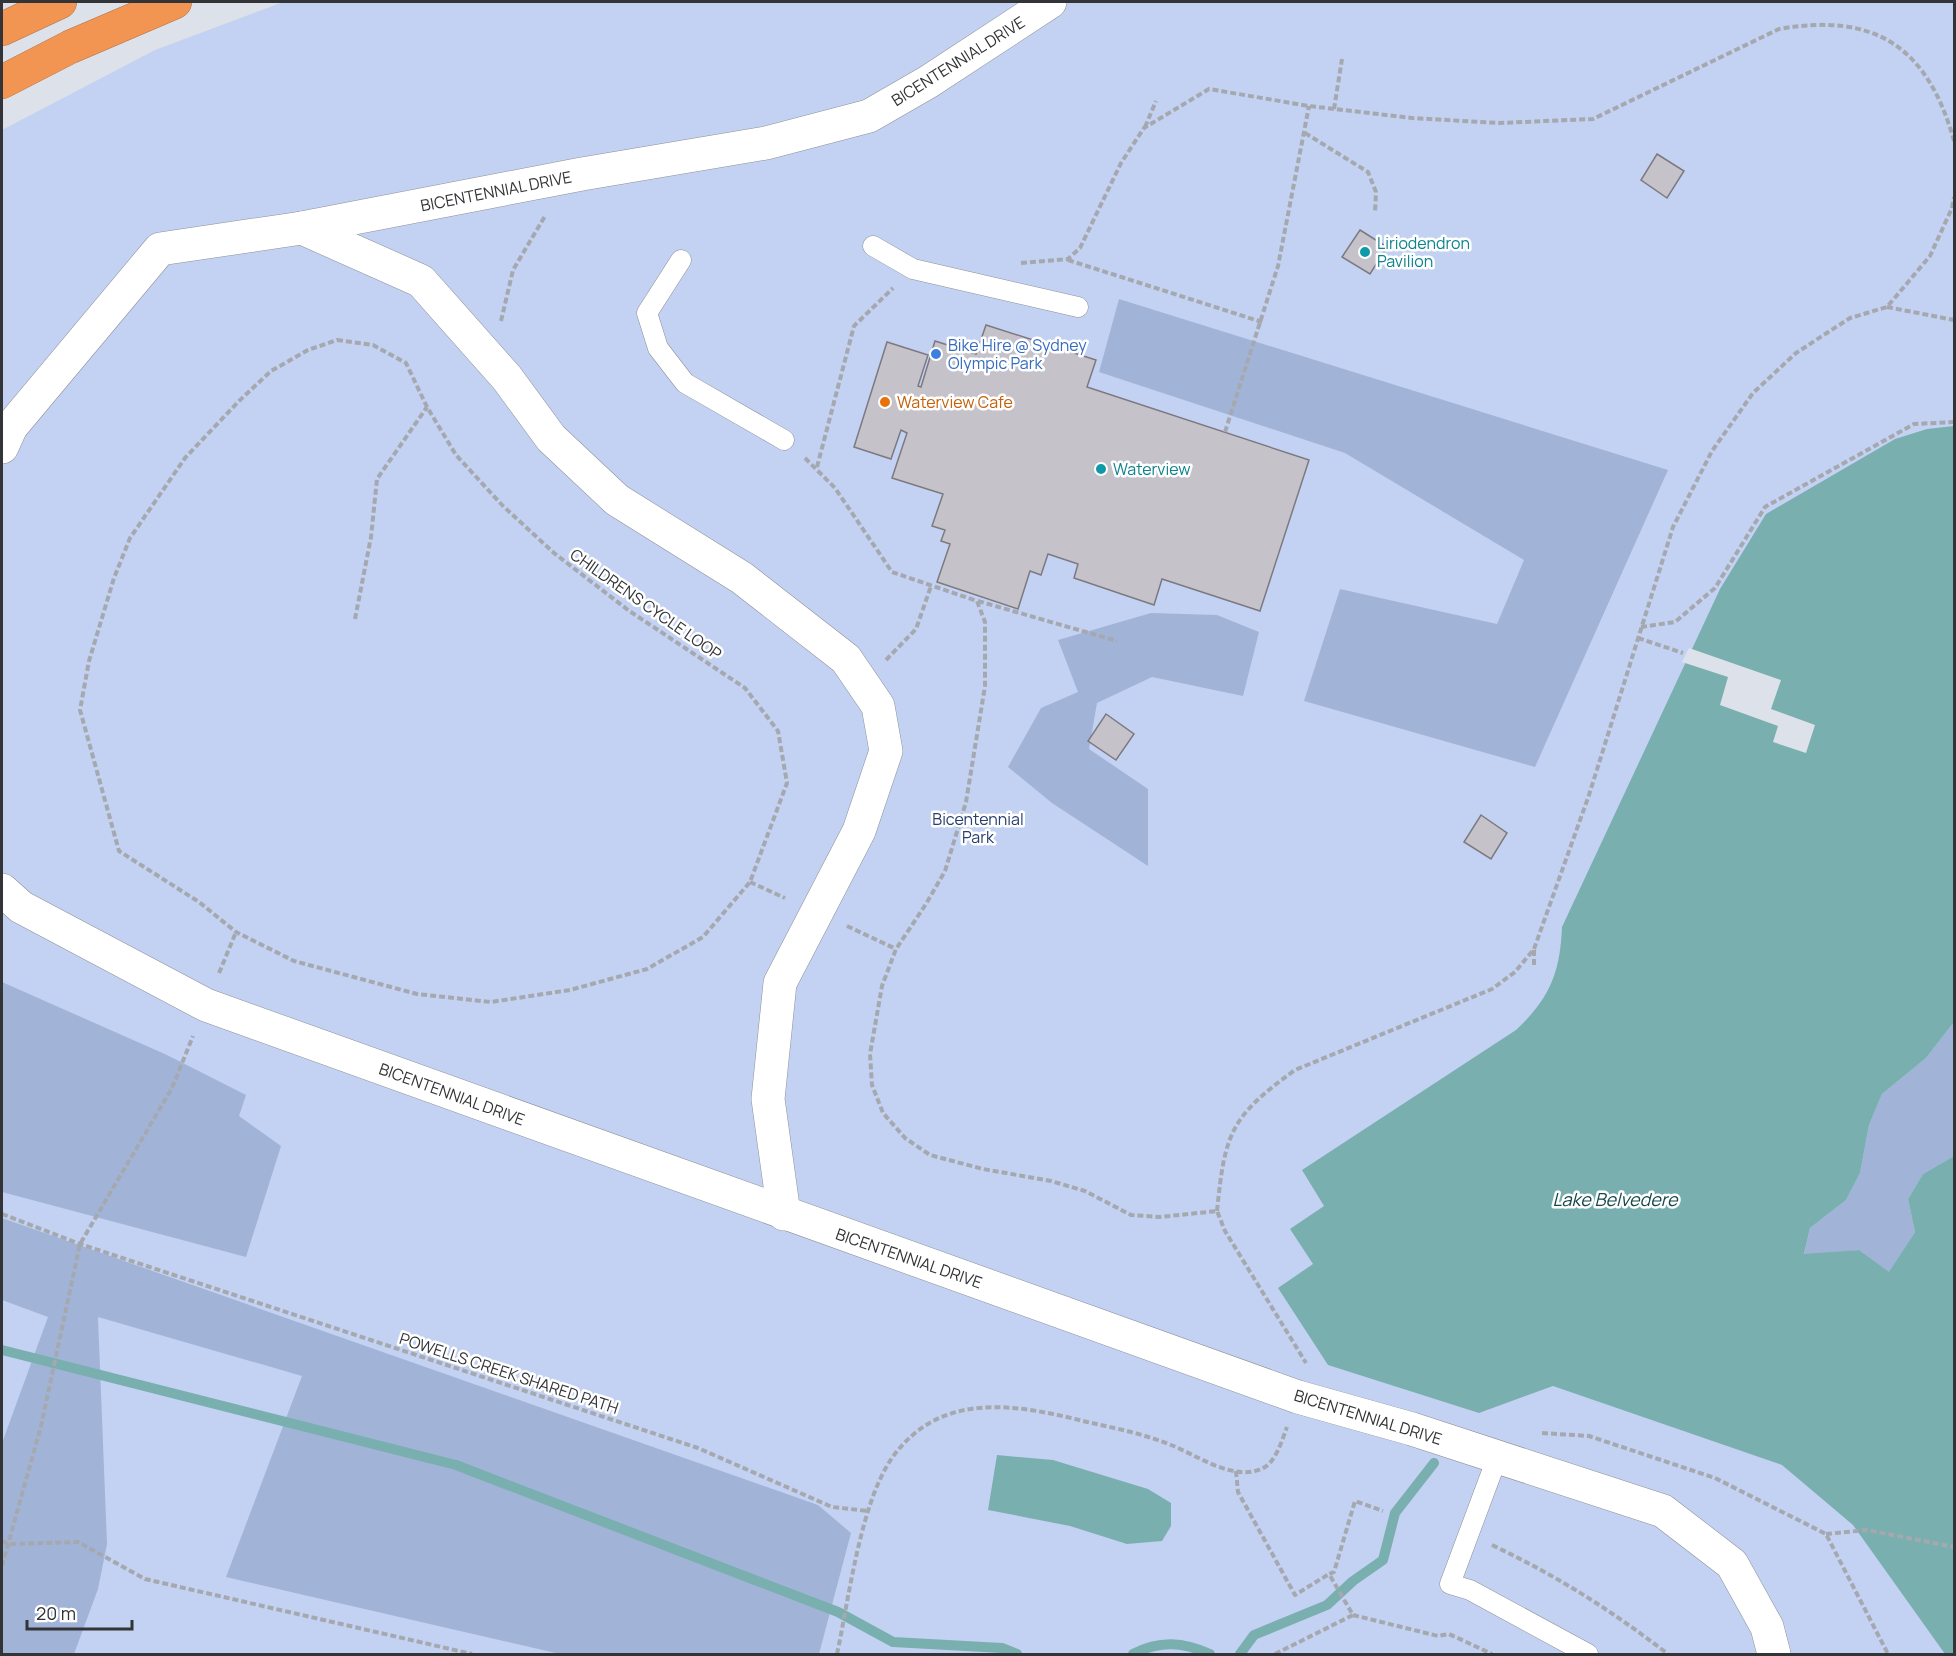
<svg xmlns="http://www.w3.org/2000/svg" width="1956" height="1656" font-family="Manrope,sans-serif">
<rect width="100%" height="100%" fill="#dde1e9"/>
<path fill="#c3d2f2" d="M283 2H1954V1654H2V130L155 50Z"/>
<g fill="#a1b4d8">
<path d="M1119 299 1668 470 1535 767 1304 701 1340 589 1497 624 1524 560 1345 453 1099 372Z"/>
<path d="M1151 613 1217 615 1259 632 1243 696 1152 677 1097 703 1089 749 1148 789V866L1052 803 1008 767 1041 708 1078 692 1058 640Z"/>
<path d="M2 982 167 1055 246 1095 239 1116 281 1146 246 1257 2 1192Z"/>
<path d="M1954 1022V1156L1923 1174 1908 1199 1915 1232 1889 1273 1859 1250 1804 1255 1810 1228 1846 1200 1860 1173 1869 1125 1882 1094 1926 1058Z"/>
<path d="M2 1218 818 1505 851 1533 819 1654H560L226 1577 302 1376 98 1317 107 1544 98 1589 74 1654H2V1443L48 1317 2 1300Z"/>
</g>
<g fill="#7aafb0">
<path d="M1954 426V1022L1926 1058 1882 1094 1869 1125 1860 1173 1846 1200 1810 1228 1804 1254 1859 1250 1889 1272 1915 1232 1908 1199 1923 1174 1954 1156V1654H1945L1853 1525 1782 1465 1553 1386 1479 1413 1328 1365 1278 1288 1313 1264 1290 1229 1324 1206 1302 1170 1516 1030C1550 998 1560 973 1562 927L1720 589 1766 514 1895 439 1927 429Z"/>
<path d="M997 1455 1053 1460 1148 1489 1171 1503V1526L1162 1541 1127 1544 1070 1526 988 1510Z"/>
</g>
<path fill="#dde1e9" d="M1689 648 1781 680 1771 709 1815 725 1806 753 1773 742 1778 726 1720 705 1728 677 1682 662Z"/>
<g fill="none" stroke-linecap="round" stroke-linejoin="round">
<g stroke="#7aafb0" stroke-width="10">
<path d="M2 1350 456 1465 838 1612 893 1642 1002 1648 1017 1654"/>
<path d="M1133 1654C1160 1640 1183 1642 1210 1654"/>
<path d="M1240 1654 1254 1635 1327 1605 1353 1581 1383 1560 1395 1513 1434 1463"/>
</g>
</g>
<g fill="#c6c2ca" stroke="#7c7980" stroke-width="1.5">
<path d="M1657 154 1684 171 1667 198 1641 180Z"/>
<path d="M1360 230 1387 247 1370 274 1342 257Z"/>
<path d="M986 325 1096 360 1087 387 1309 460 1260 611 1162 579 1154 605 1074 578 1078 564 1048 554 1041 575 1030 571 1018 609 937 582 950 544 941 541 945 530 932 526 943 494 892 478 907 433 901 430 891 459 854 447 887 342 928 355 918 386 921 387 935 341 976 354Z"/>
<path d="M1106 714 1134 734 1116 760 1088 741Z"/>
<path d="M1481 815 1507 833 1491 859 1464 842Z"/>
</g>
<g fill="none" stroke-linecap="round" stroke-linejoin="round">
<g stroke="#8d9098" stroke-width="21">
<g id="lane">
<path d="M873 246 913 269 1078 307"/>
<path d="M681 260 647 313 658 348 685 383 784 440"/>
<path d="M1497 1458 1450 1584 1470 1590 1588 1654"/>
</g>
</g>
<g stroke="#8d9098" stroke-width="34">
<g id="street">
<path d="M302 228 421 281 507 378 551 438 617 500 742 578 846 659 878 706 886 751 859 831 780 983 768 1099 784 1214"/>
<path d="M2 447 11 427 160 249 302 228 582 174 766 143 869 116 928 82 1050 2"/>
<path d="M2 890 21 907 206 1005 1298 1397 1412 1429 1663 1511 1732 1564 1767 1627 1774 1654"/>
</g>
</g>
<g stroke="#af7249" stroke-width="34">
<g id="highway">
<path d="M2 29 60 2"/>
<path d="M2 82 70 47 175 2"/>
</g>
</g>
<g stroke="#a5a8af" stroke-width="4" stroke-dasharray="6 3" stroke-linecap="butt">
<path d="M1334 109 1342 59"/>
<path d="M1145 127 1156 101"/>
<path d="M1305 133 1368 172 1376 192 1375 213"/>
<path d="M1068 260 1262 322"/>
<path d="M1021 263 1068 259 1080 248 1121 163 1144 128 1209 89 1309 106 1412 118 1499 123 1593 119 1779 29C1875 12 1928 47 1954 141"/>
<path d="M1887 307 1954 320"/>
<path d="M501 321 513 270 545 216"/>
<path d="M337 340 373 345 406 363 427 407 456 455 503 506 554 553 628 610 745 688 778 731 787 783 750 882 703 937 647 969 570 990 491 1002 417 994 294 961 236 932 199 902 119 851 80 710 89 661 114 578 130 538 185 458 239 401 271 371 308 350Z"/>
<path d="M1225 432 1278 266 1309 106"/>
<path d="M805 458 835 488 892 572 977 601 985 622V686L966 802 945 871 926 904 896 949 882 986 870 1054 872 1085 883 1113 905 1138 930 1155 983 1169 1051 1181 1085 1191 1131 1215 1160 1217 1217 1211 1225 1231 1306 1363"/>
<path d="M817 467 854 326 893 288"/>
<path d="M978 601 1117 641"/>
<path d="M355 619 371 537 377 479 427 407"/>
<path d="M1641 627 1675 622 1715 588 1765 507 1914 424 1954 422"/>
<path d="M1638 638 1683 653"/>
<path d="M886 660 916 629 931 586"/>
<path d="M750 882 785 898"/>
<path d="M847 926 896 949"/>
<path d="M1534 950V966"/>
<path d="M219 973 236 932"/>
<path d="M1217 1211C1225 1133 1230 1117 1295 1070L1492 989 1515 972 1534 949 1589 795 1673 527 1712 451 1753 393 1796 353 1850 318 1887 307 1930 256 1952 208 1954 197"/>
<path d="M2 1214 80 1244 698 1448 832 1507 868 1511"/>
<path d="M1542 1433 1589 1436 1715 1478 1826 1534 1888 1654"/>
<path d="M1236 1471 1238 1492 1295 1595 1329 1574"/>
<path d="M1826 1534 1867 1530 1954 1547"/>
<path d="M2 1541 8 1544 78 1542 145 1579 472 1654"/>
<path d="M1492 1545C1559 1577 1609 1609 1668 1654"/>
<path d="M2 1566 41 1426 80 1244 172 1088 193 1036"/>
<path d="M1353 1615 1438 1636 1449 1634 1492 1654"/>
<path d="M837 1654C849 1599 860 1504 892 1458 940 1390 1017 1404 1087 1422 1115 1428 1144 1434 1171 1445 1197 1455 1236 1484 1265 1467 1277 1459 1282 1440 1287 1427"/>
<path d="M1275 1654 1353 1615 1329 1574 1334 1572 1355 1501 1383 1511"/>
</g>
<use href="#lane" stroke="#fff" stroke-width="20"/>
<use href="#street" stroke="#fff" stroke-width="33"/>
<use href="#highway" stroke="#f29452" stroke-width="33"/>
</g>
<g fill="#0f9aa8" stroke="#fff" stroke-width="2">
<circle cx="1365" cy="252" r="6"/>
<circle cx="1101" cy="469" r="6"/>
</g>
<circle fill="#3f7fe0" stroke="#fff" stroke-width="2" cx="936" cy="354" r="6"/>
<circle fill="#e8710a" stroke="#fff" stroke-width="2" cx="885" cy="402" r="6"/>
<g text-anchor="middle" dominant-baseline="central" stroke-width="5" stroke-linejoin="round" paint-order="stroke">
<g font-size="16" fill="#333437" stroke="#fff">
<text transform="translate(958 61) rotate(-32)">BICENTENNIAL DRIVE</text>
<text transform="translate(496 191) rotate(-11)">BICENTENNIAL DRIVE</text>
<text transform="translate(646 604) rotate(35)">CHILDRENS CYCLE LOOP</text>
<text transform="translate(452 1094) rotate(20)">BICENTENNIAL DRIVE</text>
<text transform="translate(909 1258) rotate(19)">BICENTENNIAL DRIVE</text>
<text transform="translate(509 1373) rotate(18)">POWELLS CREEK SHARED PATH</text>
<text transform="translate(1368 1417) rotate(17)">BICENTENNIAL DRIVE</text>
</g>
<g font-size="16" fill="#0d838f" stroke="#fff" text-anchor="start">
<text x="1377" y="243">Liriodendron<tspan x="1377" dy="18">Pavilion</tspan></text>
<text x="1113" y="469">Waterview</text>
</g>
<g font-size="16" fill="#366cbe" stroke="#fff" text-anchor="start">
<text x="948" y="345">Bike Hire @ Sydney<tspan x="948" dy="18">Olympic Park</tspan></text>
</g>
<g font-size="16" fill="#c56008" stroke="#fff" text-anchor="start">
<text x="897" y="402">Waterview Cafe</text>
</g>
<g font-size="16" fill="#283e6d" stroke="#fff">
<text x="978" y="819">Bicentennial<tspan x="978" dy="18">Park</tspan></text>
</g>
<g font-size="18" font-style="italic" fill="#174849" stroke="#fff">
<text x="1615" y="1199">Lake Belvedere</text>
</g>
</g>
<rect width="1956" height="1656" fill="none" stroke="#333437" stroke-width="6"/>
<path d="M27 1620v9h105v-9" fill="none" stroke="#333437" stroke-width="3"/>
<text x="36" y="1620" font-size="18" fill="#333437" stroke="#ffffff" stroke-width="4.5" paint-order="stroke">20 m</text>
</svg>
